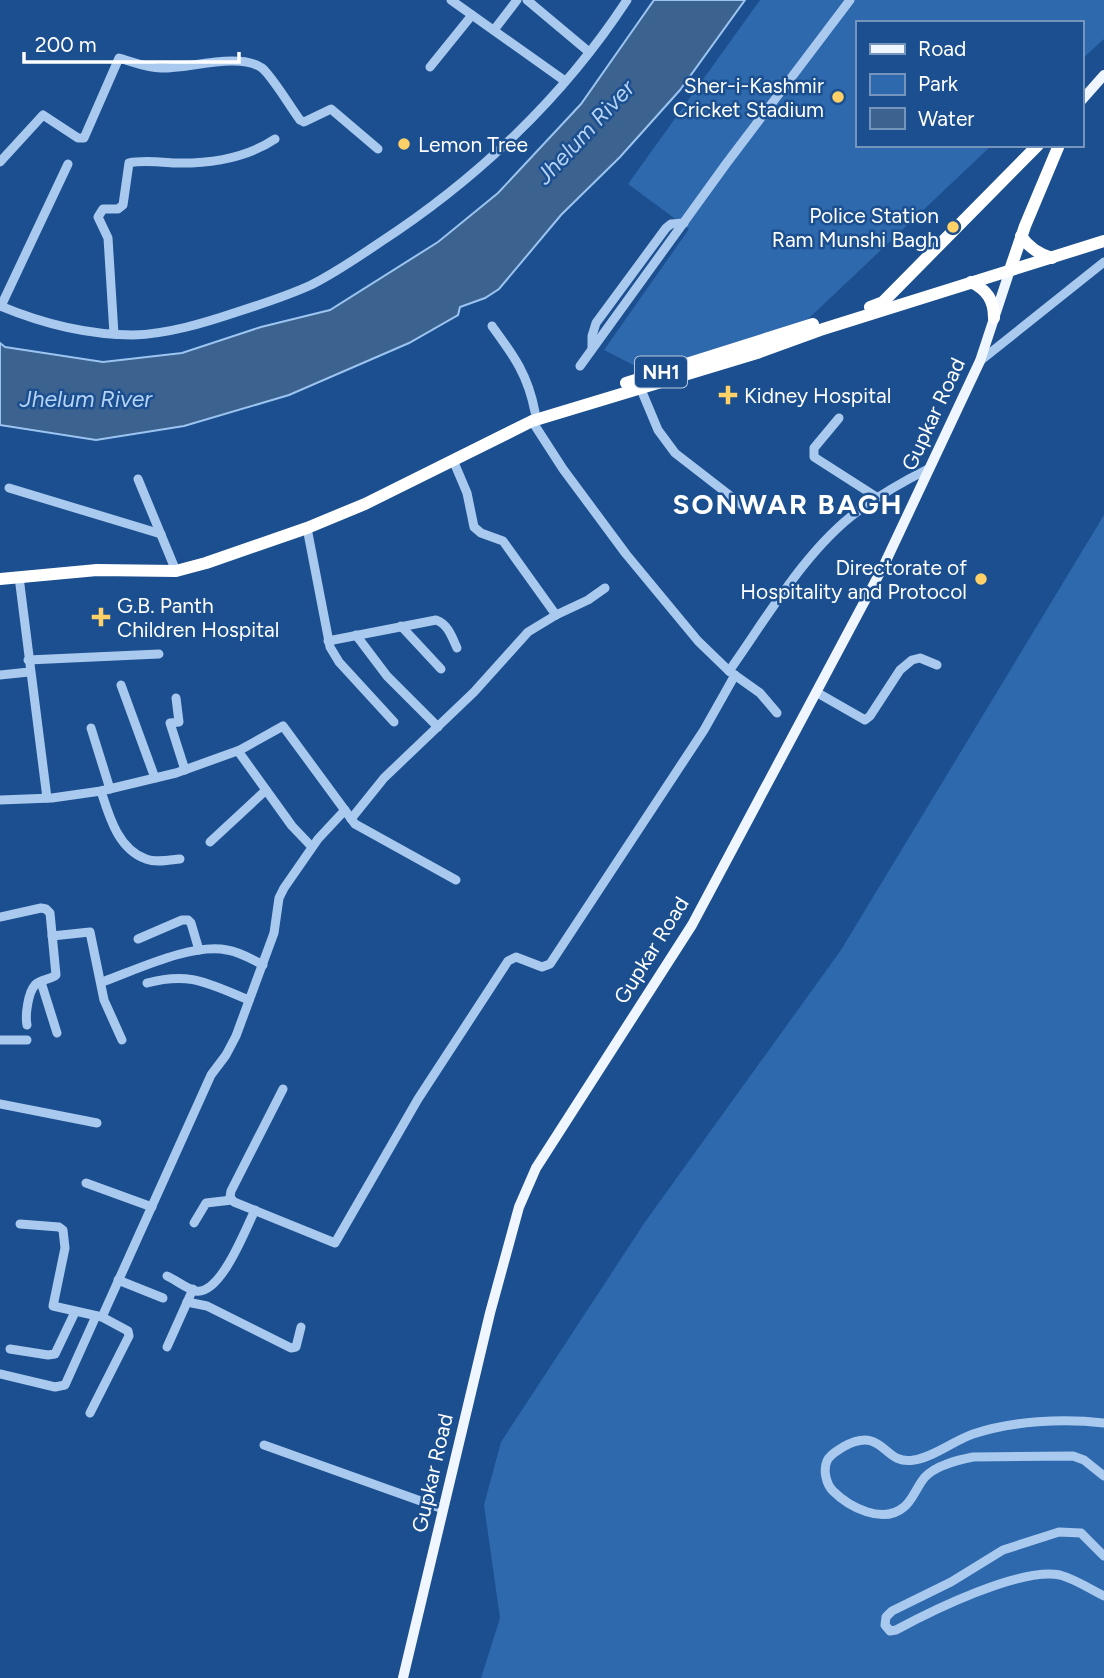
<svg xmlns="http://www.w3.org/2000/svg" width="1104" height="1678" font-family="Figtree,sans-serif">
<rect width="100%" height="100%" fill="#1b4f8f"/>
<g fill="#2e69ad">
<path d="M760 0H1104V39L1081 60V23H857V145H992L806 321 645 371 604 350 689 229 628 184Z"/>
<path d="M1104 515V1678H481L500 1618 484 1505 501 1442 645 1222 841 950Z"/>
</g>
<path fill="#3c6290" stroke="#9cc4f0" stroke-width="2" d="M654 0H745L680 90 620 157 561 215 499 289 485 298 460 307 458 315 409 343 289 395 184 426 96 440 0 425V343L5 347 103 362 182 353 261 327 330 310 438 242 498 193 581 104Z"/>
<g fill="none" stroke-linecap="round" stroke-linejoin="round">
<g stroke="#a9c9ee" stroke-width="9">
<path d="M451 0 565 81"/>
<path d="M527 0 589 52"/>
<path d="M494 30 517 0"/>
<path d="M430 67 472 15"/>
<path d="M0 162 43 115 78 138H84L119 58C133 62 147 68 161 68 187 69 239 52 262 68 272 76 291 108 300 120L304 122 331 109 378 149"/>
<path d="M0 306C43 324 87 335 133 335 168 334 204 323 237 312 262 304 287 296 311 285 335 273 357 258 379 243 476 180 563 98 627 0"/>
<path d="M1 306 68 164"/>
<path d="M492 326C514 356 528 375 535 412"/>
<path d="M114 334 108 238 98 217 103 209H118L123 205 129 163C143 160 159 162 173 163 209 164 245 159 275 139"/>
<path d="M592 349V336L596 323 666 228 671 224 684 223"/>
<path d="M980 361 1104 262"/>
<path d="M580 366 726 164 850 0"/>
<path d="M640 387 658 430 675 453 746 508"/>
<path d="M839 418 814 448V457L878 498"/>
<path d="M532 421 563 469 626 554 698 641 729 671 760 693 777 713"/>
<path d="M453 460 467 493 474 527 481 533 503 541 556 615"/>
<path d="M138 479 176 571"/>
<path d="M9 488 161 534"/>
<path d="M307 528 330 647 339 662 394 722"/>
<path d="M19 577 47 798"/>
<path d="M401 626 441 669"/>
<path d="M356 635 387 676 438 727"/>
<path d="M328 641 436 620C448 624 452 637 457 648"/>
<path d="M28 660 159 654"/>
<path d="M729 671C766 619 806 549 858 511 880 495 904 481 928 469"/>
<path d="M0 675 29 672"/>
<path d="M121 685 155 778"/>
<path d="M816 692 865 720 870 716 900 670 912 660 920 658 937 665"/>
<path d="M176 698 179 722 170 723 185 770"/>
<path d="M91 728 110 789"/>
<path d="M238 751 292 826 312 847"/>
<path d="M101 791C109 816 118 849 146 859 156 863 169 860 180 859"/>
<path d="M0 800 52 798 101 791 176 773 240 750 283 726 355 824 456 880"/>
<path d="M351 819 384 778 474 692 528 632 556 615 588 600 605 588"/>
<path d="M210 842 266 790"/>
<path d="M0 917 41 908 46 909 50 913 56 975C50 980 40 979 35 985 28 993 25 1015 27 1025"/>
<path d="M52 936 90 932 104 1000 122 1040"/>
<path d="M138 939 182 920H188L191 923 199 950"/>
<path d="M105 981C138 969 192 943 227 950 240 952 252 959 263 965"/>
<path d="M41 982 57 1033"/>
<path d="M147 983C191 971 209 984 249 1000"/>
<path d="M0 1040H27"/>
<path d="M283 1089 231 1191 230 1197 234 1202 335 1243 418 1099 508 961 516 957 542 967 550 964 704 730 735 675"/>
<path d="M0 1104 97 1123"/>
<path d="M86 1183 152 1207"/>
<path d="M194 1223 206 1203 232 1200"/>
<path d="M20 1224 59 1227 63 1230 65 1248 53 1306 102 1317 128 1331 129 1336 90 1413"/>
<path d="M167 1276C176 1280 187 1289 196 1291 221 1295 246 1228 255 1210"/>
<path d="M118 1280 163 1298"/>
<path d="M187 1302 207 1306 291 1348 296 1347 301 1327"/>
<path d="M102 1317 211 1075 226 1055 236 1036 274 933 279 898 284 888 318 839 345 810"/>
<path d="M167 1347 193 1289"/>
<path d="M10 1349 48 1355 55 1354 75 1312"/>
<path d="M0 1374 55 1387 65 1385 96 1316"/>
<path d="M1104 1423C1063 1418 1012 1421 973 1434 953 1441 934 1457 914 1460 882 1466 885 1424 843 1447 837 1451 830 1454 827 1461 823 1470 826 1484 833 1491 849 1507 883 1525 904 1507 913 1500 917 1486 925 1477 936 1465 958 1460 973 1457L1073 1456 1084 1460 1104 1476"/>
<path d="M264 1445 443 1509"/>
<path d="M1104 1556 1081 1533 1059 1532 1003 1550 951 1582 892 1611 886 1617 885 1625 890 1631 896 1630C931 1611 1020 1567 1060 1575 1075 1579 1090 1589 1104 1596"/>
</g>
<g stroke="#f0f6ff" stroke-width="10">
<path d="M1081 101 1104 75"/>
<path d="M403 1678 490 1313 519 1207 536 1168 692 925 884 565 980 361 1010 270"/>
</g>
<g stroke="#fff" stroke-width="12">
<path d="M1021 236C1029 248 1039 254 1052 258"/>
<path d="M1010 270 1025 226 1059 145"/>
<path d="M971 282C987 290 994 300 994 318"/>
<path d="M870 307 883 302 1038 145"/>
<path d="M626 383 813 324"/>
<path d="M0 579 97 570 176 571 206 563 307 528 365 504 532 421 757 353 820 330 1104 241"/>
</g>
</g>
<g fill="#ffd166" stroke="#1b4f8f" stroke-width="2.5">
<circle cx="838" cy="97" r="7"/>
<circle cx="404" cy="144" r="7"/>
<circle cx="953" cy="227" r="7"/>
<path d="M724.5 384.5h7v7h7v7h-7v7h-7v-7h-7v-7h7z"/>
<circle cx="981" cy="579" r="7"/>
<path d="M97.5 606.5h7v7h7v7h-7v7h-7v-7h-7v-7h7z"/>
</g>
<g text-anchor="middle" dominant-baseline="central" stroke-width="5" stroke-linejoin="round" paint-order="stroke">
<rect fill="#1b4f8f" stroke="#bbcadd" stroke-width="2" x="635" y="356.5" width="52" height="31" rx="5"/>
<g font-size="19" font-weight="bold" fill="#fff">
<text x="661" y="372">NH1</text>
</g>
<g font-size="21" fill="#fff" stroke="#1b4f8f" text-anchor="end">
<text x="824" y="85">Sher-i-Kashmir<tspan x="824" dy="24">Cricket Stadium</tspan></text>
<text x="418" y="144" text-anchor="start">Lemon Tree</text>
<text x="939" y="215">Police Station<tspan x="939" dy="24">Ram Munshi Bagh</tspan></text>
<text x="744" y="395" text-anchor="start">Kidney Hospital</text>
<text x="967" y="567">Directorate of<tspan x="967" dy="24">Hospitality and Protocol</tspan></text>
<text x="117" y="605" text-anchor="start">G.B. Panth<tspan x="117" dy="24">Children Hospital</tspan></text>
</g>
<g font-size="21" fill="#fff" stroke="#1b4f8f">
<text transform="translate(933 414) rotate(-65)">Gupkar Road</text>
<text transform="translate(651 950) rotate(-58)">Gupkar Road</text>
<text transform="translate(432 1473) rotate(-77)">Gupkar Road</text>
</g>
<g font-size="23" font-style="italic" fill="#b5d3f5" stroke="#1b4f8f">
<text transform="translate(585 132) rotate(-47)">Jhelum River</text>
<text x="86" y="399">Jhelum River</text>
</g>
<g font-size="28" font-weight="bold" letter-spacing="2" fill="#fff" stroke="#1b4f8f">
<text x="788" y="504">SONWAR BAGH</text>
</g>
</g>
<rect x="856" y="21" width="228" height="126" fill="#1b4f8f" stroke="#7695bc" stroke-width="2"/>
<rect x="870" y="44" width="35" height="10" fill="#f0f6ff" stroke="#7695bc" stroke-width="2"/>
<text x="918" y="56" font-size="21" fill="#ffffff">Road</text>
<rect x="870" y="74" width="35" height="21" fill="#2e69ad" stroke="#7695bc" stroke-width="2"/>
<text x="918" y="91" font-size="21" fill="#ffffff">Park</text>
<rect x="870" y="108" width="35" height="21" fill="#3c6290" stroke="#7695bc" stroke-width="2"/>
<text x="918" y="126" font-size="21" fill="#ffffff">Water</text>
<path d="M24 52v10h215v-10" fill="none" stroke="#ffffff" stroke-width="3.5"/>
<text x="35" y="52" font-size="21" fill="#ffffff" stroke="#1b4f8f" stroke-width="5" paint-order="stroke">200 m</text>
</svg>
